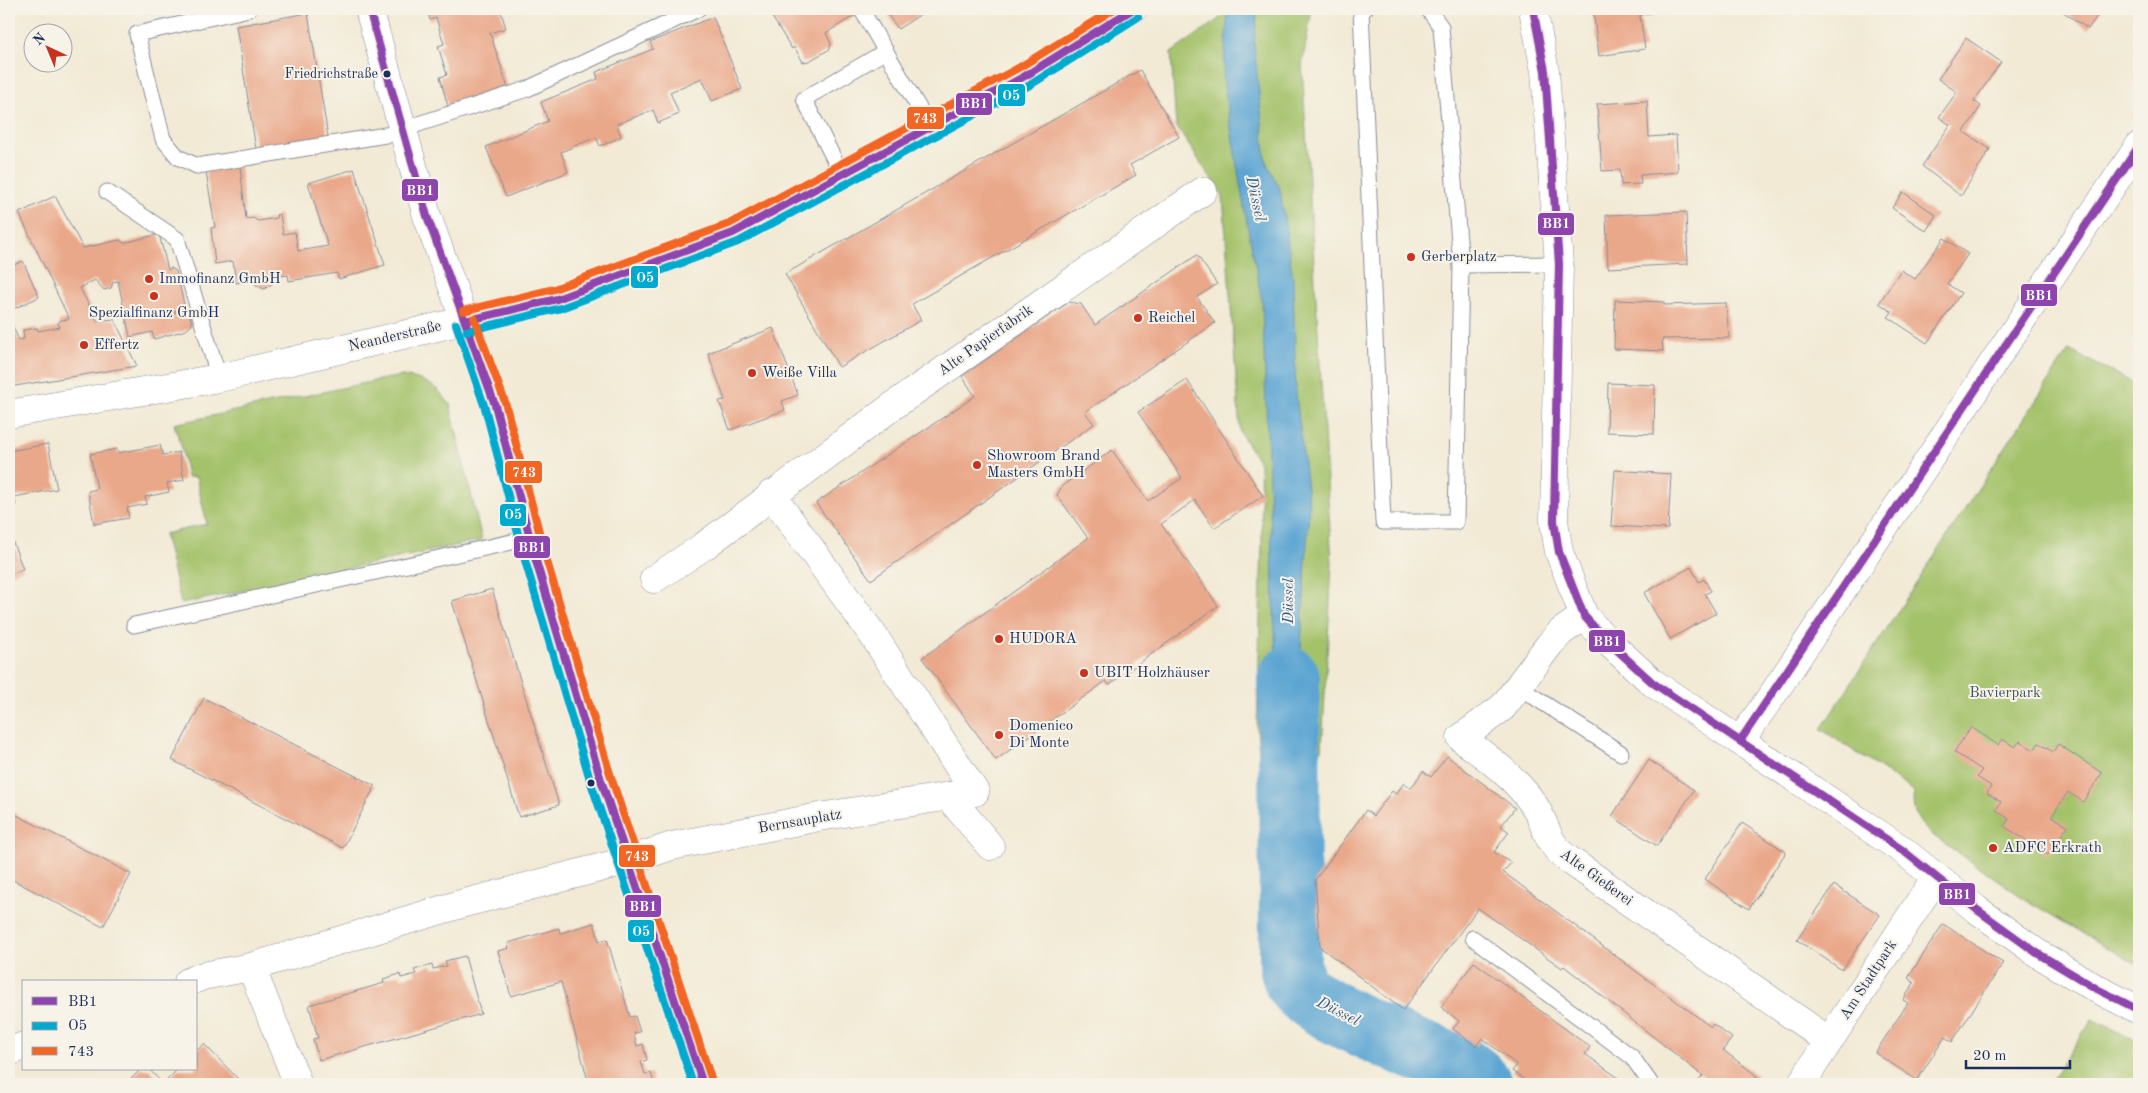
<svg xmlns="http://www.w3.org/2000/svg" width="2148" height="1093" font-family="'Old Standard TT',serif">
<rect width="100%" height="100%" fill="#f7f3e8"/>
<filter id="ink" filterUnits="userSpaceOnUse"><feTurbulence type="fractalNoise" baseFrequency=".02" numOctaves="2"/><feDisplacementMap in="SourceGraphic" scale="10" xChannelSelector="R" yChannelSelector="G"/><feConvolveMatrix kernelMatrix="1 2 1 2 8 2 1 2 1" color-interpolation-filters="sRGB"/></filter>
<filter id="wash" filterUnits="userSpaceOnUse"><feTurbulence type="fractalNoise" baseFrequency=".0096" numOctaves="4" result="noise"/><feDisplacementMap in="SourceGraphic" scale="20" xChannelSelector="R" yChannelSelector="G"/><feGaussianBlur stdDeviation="1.12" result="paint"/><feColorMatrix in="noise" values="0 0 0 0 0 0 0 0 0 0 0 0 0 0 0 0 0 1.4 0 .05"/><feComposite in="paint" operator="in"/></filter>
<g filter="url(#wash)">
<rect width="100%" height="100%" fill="#f2ead5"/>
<g fill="#a4c26a" stroke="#607864">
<path d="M1233 9H1312L1302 65 1332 564 1322 749 1260 766 1257 728 1262 541 1260 464 1240 432 1223 196 1176 126 1171 53Z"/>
<path d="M2069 350 2139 386V966L2031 903 1931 834C1917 821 1911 811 1914 791L1821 729Z"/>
<path d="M403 376C427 380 437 386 450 405L482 540 181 604 164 534 207 524 196 477H187L182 448 174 424 379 380Z"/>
<path d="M2092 1019 2139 1042V1084H2049Z"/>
</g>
<path fill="#5ca5d3" stroke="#3c6a98" d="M1228 9H1258L1254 43 1266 162 1280 189 1293 279 1296 394 1309 507 1301 648 1303 761 1280 764 1262 301 1243 202 1223 80Z"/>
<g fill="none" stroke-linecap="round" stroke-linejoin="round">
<path stroke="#5ca5d3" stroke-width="62" d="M1289 677 1290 965C1292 971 1293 980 1297 986 1313 1009 1403 1045 1432 1056 1450 1063 1470 1068 1481 1084"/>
</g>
<g id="blocks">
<g fill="#eaa88a">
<path d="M427 9H500L506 28 490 33 508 88 448 107 440 77 447 75 438 46 444 44 436 18 430 20Z"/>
<path d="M767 9H853L857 14 826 33 831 44 830 49 809 61 803 62 794 47 792 49Z"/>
<path d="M884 9H929L898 29Z"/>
<path d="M1593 9H1656V12L1640 15 1645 49 1599 56Z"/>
<path d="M2059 9H2102L2088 29Z"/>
<path d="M308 13 328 137 256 149 236 26Z"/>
<path d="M713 17 742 89 712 101 702 78 670 92 679 114 658 123 653 110 617 124 621 137 600 146 596 137 561 152 568 172 506 197 486 147 548 121 541 102 598 79 596 72 653 49 650 42Z"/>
<path d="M1966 38 2001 62 1974 101 1981 106 1964 132 1990 149 1961 196 1922 166 1950 125 1939 117 1957 92 1938 79Z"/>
<path d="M1140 70 1179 137 1130 165 1136 175 912 304 921 320 839 367 785 274Z"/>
<path d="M1647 101 1649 137 1676 135 1678 172 1640 175 1641 184 1621 185 1620 170 1602 171 1597 104Z"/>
<path d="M240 166 246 219 253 218 258 221 277 218 276 215 280 214 283 234 295 232 298 251 328 246 308 183 354 169 385 265 339 279 337 273 289 281 288 275 273 277 272 284 264 289 256 285 253 280 236 283 233 261 215 264 211 228 215 227 206 172Z"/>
<path d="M1903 192 1936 215 1926 231 1892 208Z"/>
<path d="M55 196 83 248 120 240 124 243 159 234 168 270 171 268 176 271 185 308 174 311V313L182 310 190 315 192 325 186 330 154 339 152 332 130 337 118 281 113 282 111 288 104 290 95 280 80 288 97 321 114 319 137 366 9 387V318L19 340 24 339 23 330 37 328 38 331 60 327 58 323 61 320 69 319 19 213Z"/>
<path d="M1686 212 1688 264 1608 268 1606 215Z"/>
<path d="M1944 238 1968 254 1947 284 1961 293 1927 343 1888 317 1892 312 1879 303 1901 270 1915 279Z"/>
<path d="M1197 255 1217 284 1197 297 1215 323 1085 412 1094 424 871 580 816 503 975 396 962 376 1069 302 1081 304 1095 325Z"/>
<path d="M23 261 39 297 9 311V267Z"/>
<path d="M1615 300 1664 302V305L1726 303 1729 338 1662 339 1663 351 1614 349Z"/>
<path d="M773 328 798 395 782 401 785 410 730 430 719 401 725 400 708 353Z"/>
<path d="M1187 380 1263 496 1214 528 1195 500 1161 524 1218 606 1109 685 1106 681 996 760 922 658 1088 538 1057 495 1062 486 1112 450 1148 501 1182 478 1138 412Z"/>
<path d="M1608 383 1655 385 1654 434 1607 432Z"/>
<path d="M48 444 57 489 14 497 16 505 9 506V451Z"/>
<path d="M160 445 163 455 179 452 184 480 167 483 169 492 145 497 147 504 127 508 129 518 94 524 88 491 97 489 90 454 117 449 118 453Z"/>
<path d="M1615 470 1671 474 1668 529 1611 526Z"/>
<path d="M9 532 23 569 9 575Z"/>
<path d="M1691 567 1699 582 1704 579 1711 591 1705 594 1716 613 1670 639 1644 593Z"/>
<path d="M492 589 559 805 519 817 452 601Z"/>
<path d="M204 698 375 786 343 848 172 760Z"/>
<path d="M1971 727 1998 745 2002 739 2015 747 2020 741 2034 750 2039 743 2053 752 2058 744 2102 773 2083 802 2068 792 2052 816 2068 826 2048 855 2004 826 2009 819 1996 810 2001 802 1987 793 1991 786 1977 777 1982 770 1954 752Z"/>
<path d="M1447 756 1515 808 1501 826 1509 832 1494 852 1511 863 1503 872 1711 1027 1713 1024 1732 1038 1723 1050 1757 1076 1751 1084H1696L1703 1076 1564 966 1562 968 1478 908 1403 1010 1320 947 1315 880 1366 810 1373 816 1392 791 1396 794 1404 783 1411 788 1423 771 1431 777Z"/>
<path d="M1649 760 1694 790 1657 846 1612 816Z"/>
<path d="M9 811 131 874 103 927 9 878Z"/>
<path d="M1742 823 1786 852 1749 909 1705 879Z"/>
<path d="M1834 885 1880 915 1842 970 1797 940Z"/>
<path d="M594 923 599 941 607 939 630 1017 635 1016 640 1032 634 1033 637 1046 643 1044 647 1060 641 1062 645 1074 651 1073 654 1084H589L561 982 511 996 498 951 509 948 508 943 559 928 560 933Z"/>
<path d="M1943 924 2003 963 1952 1042 1945 1037 1917 1080 1875 1053 1908 1003 1903 1000 1914 983 1908 978Z"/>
<path d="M465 956 481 1014 319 1060 313 1039 318 1038 309 1005 384 983 383 979 400 974 401 978 416 974 414 970 432 965 433 969 447 966 445 961Z"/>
<path d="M1474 962 1590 1047 1585 1054 1627 1084H1543L1538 1081 1536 1084H1530L1512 1071 1517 1065 1482 1038 1476 1046 1453 1029 1459 1021 1441 1007Z"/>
<path d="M204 1044 243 1084H126L141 1069H149L163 1084 178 1069H196V1051Z"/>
</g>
</g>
</g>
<g filter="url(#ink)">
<use href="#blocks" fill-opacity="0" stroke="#868c9a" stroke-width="1"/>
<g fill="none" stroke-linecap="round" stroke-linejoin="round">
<g stroke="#868c9a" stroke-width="17">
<g id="lane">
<path d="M249 9 137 34 163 139 178 157 197 166 404 132"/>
<path d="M861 9 930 127"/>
<path d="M1365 9 1361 10 1383 522H1456L1461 265 1441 27 1428 9"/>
<path d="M403 129 527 89 698 9"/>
<path d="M842 175 804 99 886 51"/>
<path d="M107 192 177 239 219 378"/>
<path d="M1461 265 1559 264"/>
<path d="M134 625 530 538"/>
<path d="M1517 686 1621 753"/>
<path d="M1473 938 1632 1057 1651 1084"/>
</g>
</g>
<g stroke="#868c9a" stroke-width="29">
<g id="street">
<path d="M369 9 427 216 495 405 536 561 601 780 703 1084"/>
<path d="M1533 9 1545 71 1559 264 1554 521 1559 552 1584 616 1606 640 1653 683 1901 849 1976 909 2037 953 2097 989 2139 1010"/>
<path d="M654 579 704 546 897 403 1203 191"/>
<path d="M1584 616 1561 632 1549 645 1503 707 1461 738C1488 758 1515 777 1534 805 1547 825 1545 840 1565 857L1829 1041"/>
<path d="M1740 741 1775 691 2033 303 2139 146"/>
<path d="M948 796 990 846"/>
<path d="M251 967 298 1084"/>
<path d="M188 982 203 976 251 967 461 904 626 861 672 846 819 817 975 792 873 635 771 494"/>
<path d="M9 1052 24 1046"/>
<path d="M1801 1084 1936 877"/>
</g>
</g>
<g stroke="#868c9a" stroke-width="29">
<path id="secondary" d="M9 414 219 378 557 299 733 233 1025 76 1133 9"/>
</g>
<use href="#lane" stroke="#fff" stroke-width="15"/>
<use href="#street" stroke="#fff" stroke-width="28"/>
<use href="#secondary" stroke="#fff" stroke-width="28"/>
<g stroke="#f7f3e8" stroke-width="11">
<g id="bus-1">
<path d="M369 9 427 216 495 405 536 561 601 780 703 1084"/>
<path d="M1533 9 1545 71 1559 264 1554 521 1559 552 1584 616 1606 640 1653 683 1901 849 1976 909 2037 953 2097 989 2139 1010"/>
<path d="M465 321 557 299 733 233 1025 76 1133 9"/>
<path d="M1740 741 2139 146"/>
</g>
</g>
<g stroke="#f7f3e8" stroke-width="11">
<g id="bus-2">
<path d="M456 324 485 408 526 564 591 783 693 1084"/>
<path d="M467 331 561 308 738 242 1030 85 1138 17"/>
</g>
</g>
<g stroke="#f7f3e8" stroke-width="11">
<g id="bus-3">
<path d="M463 311 554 289 729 224 1020 67 1114 9"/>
<path d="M474 318 505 402 546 558 611 777 712 1081"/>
</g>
</g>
<use href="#bus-1" stroke="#8e44ad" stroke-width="8"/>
<use href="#bus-2" stroke="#00a9ce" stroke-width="8"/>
<use href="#bus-3" stroke="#f26522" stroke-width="8"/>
</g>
</g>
<g fill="#1b2f5e" stroke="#f7f3e8" stroke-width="2">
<circle cx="387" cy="74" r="4.5"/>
<circle cx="591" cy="783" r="4.5"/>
</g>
<g fill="#c8321e" stroke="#f7f3e8" stroke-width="2">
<circle cx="1411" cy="257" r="5"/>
<circle cx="149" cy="279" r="5"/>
<circle cx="154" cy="296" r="5"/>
<circle cx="1138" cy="318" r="5"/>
<circle cx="84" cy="345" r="5"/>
<circle cx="752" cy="373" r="5"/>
<circle cx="977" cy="465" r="5"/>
<circle cx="999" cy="639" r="5"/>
<circle cx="1084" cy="673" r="5"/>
<circle cx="999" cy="735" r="5"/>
<circle cx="1993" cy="848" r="5"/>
</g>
<g text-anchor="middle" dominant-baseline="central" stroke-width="4" stroke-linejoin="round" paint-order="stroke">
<g font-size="14" fill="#1b2f5e" stroke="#f7f3e8" text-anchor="end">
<text x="378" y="74">Friedrichstraße</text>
</g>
<g font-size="15" fill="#1b2f5e" stroke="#f7f3e8" text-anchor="start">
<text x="1421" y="257">Gerberplatz</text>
<text x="159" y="279">Immofinanz GmbH</text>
<text x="154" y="313" text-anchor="middle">Spezialfinanz GmbH</text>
<text x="1148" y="318">Reichel</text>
<text x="94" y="345">Effertz</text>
<text x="762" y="373">Weiße Villa</text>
<text x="987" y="456">Showroom Brand<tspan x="987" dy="17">Masters GmbH</tspan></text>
<text x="1009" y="639">HUDORA</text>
<text x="1094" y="673">UBIT Holzhäuser</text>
<text x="1009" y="726">Domenico<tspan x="1009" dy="17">Di Monte</tspan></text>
<text x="2003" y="848">ADFC Erkrath</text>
</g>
<g font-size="15" fill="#1b2f5e" stroke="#f7f3e8">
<text transform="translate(395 337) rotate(-13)">Neanderstraße</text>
<text transform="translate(986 341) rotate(-35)">Alte Papierfabrik</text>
<text transform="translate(800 822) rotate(-10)">Bernsauplatz</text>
<text transform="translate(1596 878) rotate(36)">Alte Gießerei</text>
<text transform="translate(1869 980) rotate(-57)">Am Stadtpark</text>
</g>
<g font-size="15" fill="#3d5461" stroke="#f7f3e8">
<text x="2005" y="693">Bavierpark</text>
</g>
<g font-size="16" font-style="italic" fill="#325887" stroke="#f7f3e8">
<text transform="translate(1255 199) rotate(78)">Düssel</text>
<text transform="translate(1289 601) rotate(-90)">Düssel</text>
<text transform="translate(1338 1012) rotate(27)">Düssel</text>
</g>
</g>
<g stroke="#f7f3e8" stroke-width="2">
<rect x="997" y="83" width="29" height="24" rx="5" fill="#00a9ce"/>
<rect x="955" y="92" width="38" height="24" rx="5" fill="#8e44ad"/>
<rect x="906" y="106" width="39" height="24" rx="5" fill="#f26522"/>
<rect x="401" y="178" width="38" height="24" rx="5" fill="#8e44ad"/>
<rect x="1537" y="212" width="38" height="24" rx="5" fill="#8e44ad"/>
<rect x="630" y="265" width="29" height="24" rx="5" fill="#00a9ce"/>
<rect x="2020" y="283" width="38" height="24" rx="5" fill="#8e44ad"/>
<rect x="504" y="460" width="39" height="24" rx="5" fill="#f26522"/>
<rect x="499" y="503" width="28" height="24" rx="5" fill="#00a9ce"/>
<rect x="513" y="535" width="38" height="24" rx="5" fill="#8e44ad"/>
<rect x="1588" y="629" width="38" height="24" rx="5" fill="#8e44ad"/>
<rect x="618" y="844" width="38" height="24" rx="5" fill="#f26522"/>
<rect x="1938" y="882" width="38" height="24" rx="5" fill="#8e44ad"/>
<rect x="624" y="894" width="38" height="24" rx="5" fill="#8e44ad"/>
<rect x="627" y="919" width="28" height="24" rx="5" fill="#00a9ce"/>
</g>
<g font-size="14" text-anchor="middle" font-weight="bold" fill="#fff">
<text x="1011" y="100">O5</text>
<text x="974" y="108">BB1</text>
<text x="925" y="123">743</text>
<text x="420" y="195">BB1</text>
<text x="1556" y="228">BB1</text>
<text x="645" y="282">O5</text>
<text x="2039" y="300">BB1</text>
<text x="524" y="477">743</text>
<text x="513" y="519">O5</text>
<text x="532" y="552">BB1</text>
<text x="1607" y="646">BB1</text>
<text x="637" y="861">743</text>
<text x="1957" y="899">BB1</text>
<text x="643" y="911">BB1</text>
<text x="641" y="936">O5</text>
</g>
<rect width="2148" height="1093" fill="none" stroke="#f7f3e8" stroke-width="30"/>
<rect x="22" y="980" width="175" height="90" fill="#f7f3e8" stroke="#9fa5b1"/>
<rect x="32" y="997" width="25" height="8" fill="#8e44ad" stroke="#9fa5b1"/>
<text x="68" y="1006" font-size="15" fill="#1b2f5e">BB1</text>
<rect x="32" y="1022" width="25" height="8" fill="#00a9ce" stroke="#9fa5b1"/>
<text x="68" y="1030" font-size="15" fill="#1b2f5e">O5</text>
<rect x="32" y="1047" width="25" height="8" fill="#f26522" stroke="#9fa5b1"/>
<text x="68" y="1056" font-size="15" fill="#1b2f5e">743</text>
<g transform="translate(48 48) rotate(316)"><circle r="24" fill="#f7f3e8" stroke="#9fa5b1"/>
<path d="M0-4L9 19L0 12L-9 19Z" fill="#c8321e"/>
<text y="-8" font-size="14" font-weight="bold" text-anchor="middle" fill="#1b2f5e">N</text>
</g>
<path d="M1966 1060v8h104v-8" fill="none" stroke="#1b2f5e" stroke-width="2.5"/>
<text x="1973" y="1060" font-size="15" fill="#1b2f5e" stroke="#f7f3e8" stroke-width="4" paint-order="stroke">20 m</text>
</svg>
